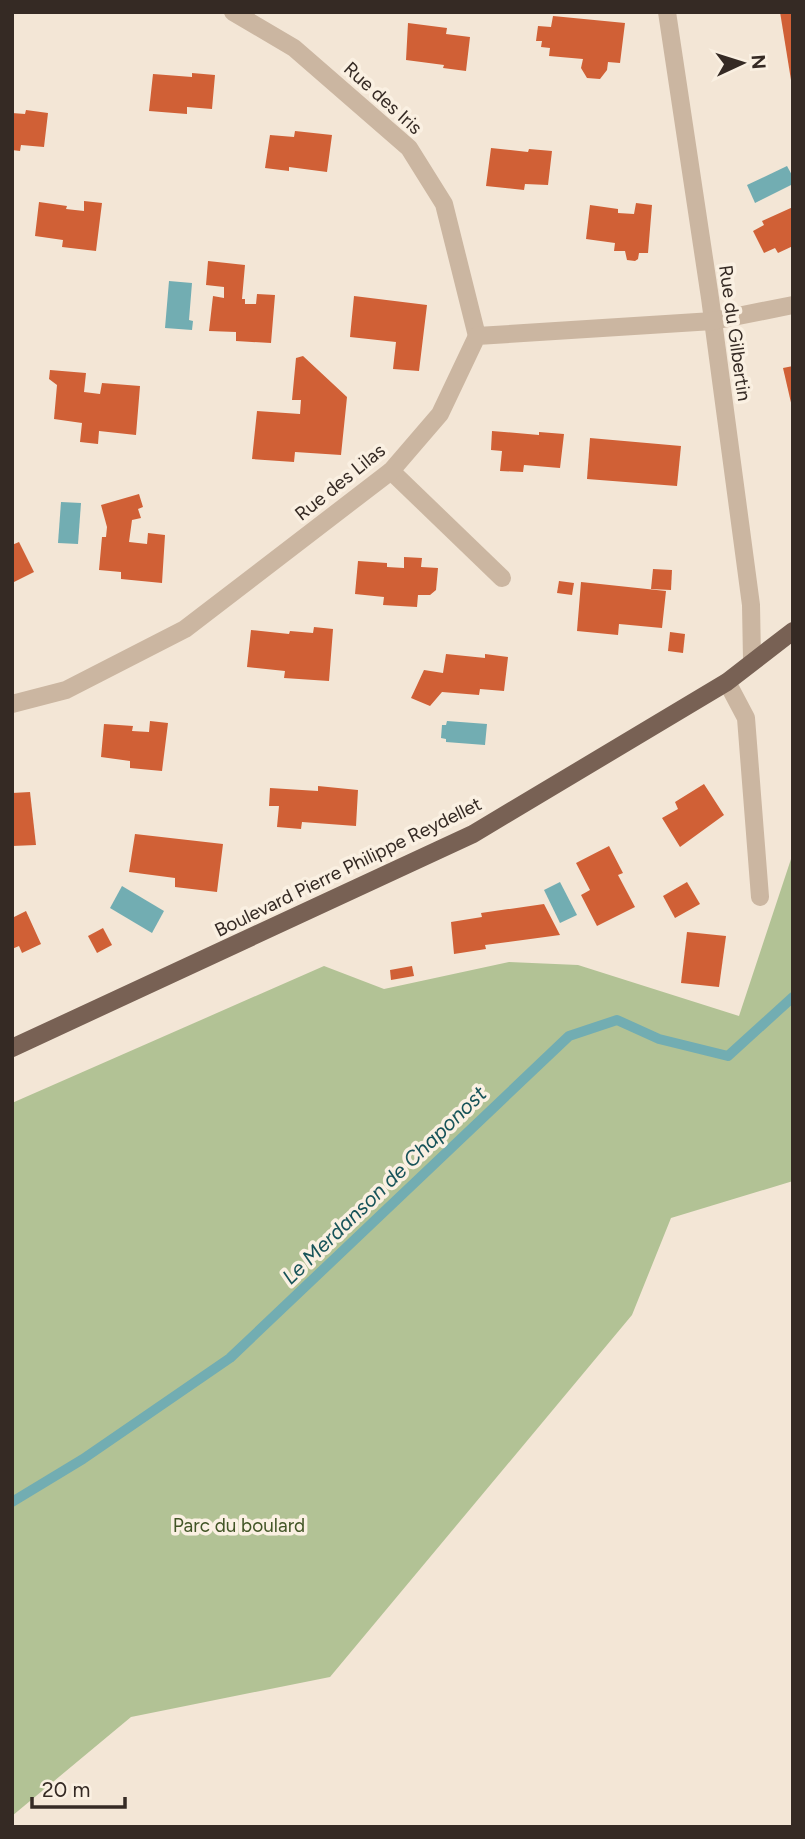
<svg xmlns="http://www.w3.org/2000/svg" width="805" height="1839" font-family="Figtree,sans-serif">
<rect width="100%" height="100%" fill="#f3e6d6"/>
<path fill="#b2c295" d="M793 853V1181L671 1218 632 1315 330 1677 131 1717 12 1816V1103L324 966 384 989 509 962 578 965 739 1016Z"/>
<g fill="#72adb2">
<path d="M787 166 793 177V184L755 203 747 185Z"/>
<path d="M169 281 192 283 189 320 193 321 192 330 165 328Z"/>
<path d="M61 502 81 503 78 544 58 543Z"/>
<path d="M447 721 487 724 485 745 446 742V739L441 738 442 725H446Z"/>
<path d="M560 882 577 915 560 923 544 890Z"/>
<path d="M122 886 164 911 152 933 110 908Z"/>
</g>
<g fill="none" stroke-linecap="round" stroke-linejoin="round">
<path stroke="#72adb2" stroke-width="10" d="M12 1502 83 1459 230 1358 569 1036 617 1020 659 1039 728 1056 793 997"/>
</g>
<g fill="#d06036">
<path d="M780 12H793V80H791Z"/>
<path d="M553 16 625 23 620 63 608 62 607 70 600 79 587 78 581 68 583 59 549 56 550 48 541 47 542 41H536L538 26 551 27Z"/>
<path d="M408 23 447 28 446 34 470 37 466 71 443 68 444 65 406 60Z"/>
<path d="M192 73 215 75 212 109 187 107V114L149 111 153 74 192 77Z"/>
<path d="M26 110 48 113 44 147 21 145 20 151 12 150V113L25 114Z"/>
<path d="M295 131 332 135 327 172 289 167V171L265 168 270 135 294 137Z"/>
<path d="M491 148 528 152 529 149 552 151 548 185 525 184 524 190 486 186Z"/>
<path d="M84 201 102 203 96 251 62 247 63 240 35 236 39 202 67 206 66 209 84 211Z"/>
<path d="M636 203 652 205 648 253H639L638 259 635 261 627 260 625 251H614L615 243 586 239 590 205 618 209V213L634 214Z"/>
<path d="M793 207V246L778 253 775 248 764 253 753 231 764 225 762 221Z"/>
<path d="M208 261 245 265 242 299H245V304H256L257 294 275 295 271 343 236 341V332L209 331 213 296 224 298V287L206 285Z"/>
<path d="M354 296 427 305 419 371 393 369 396 342 350 337Z"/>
<path d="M303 356 347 397 341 455 295 452 294 462 252 459 257 411 300 414 301 400H292L296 358Z"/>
<path d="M793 366V407H792L783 368Z"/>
<path d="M50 370 86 373 84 392 100 394 102 383 140 386 136 435 99 431 98 444 80 442 82 423 54 419 57 385 49 379Z"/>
<path d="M492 431 539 435V432L564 434 560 468 524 465 523 472 500 471 502 451 491 450Z"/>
<path d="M590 438 681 446 677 486 587 479Z"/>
<path d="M139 494 143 507 138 509 141 518 132 520 129 542 147 544 148 533 165 535 162 583 121 579V572L99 570 102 537H106L107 527 101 505Z"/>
<path d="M19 542 34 572 14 582 12 580V545Z"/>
<path d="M404 557 422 558 421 567 438 568 436 590 430 595H418L417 607 383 605 384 597 355 594 358 561 387 563V567L404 568Z"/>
<path d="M653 569 672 570 671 590 651 589Z"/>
<path d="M559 581 574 583 572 595 557 593Z"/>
<path d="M581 582 666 591 662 628 619 624 618 635 577 631Z"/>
<path d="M314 627 333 629 329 681 284 678 285 671 247 667 251 630 289 634 290 631 313 633Z"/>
<path d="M670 632 685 634 683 653 668 651Z"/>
<path d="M446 654 485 658V654L508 657 504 691 480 689 479 695 442 692 430 706 411 698 424 670 443 673Z"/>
<path d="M150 721 168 723 162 771 130 768V761L101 757 104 724 133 726 132 731 149 732Z"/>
<path d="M704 784 724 815 680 847 662 818 678 809 675 802Z"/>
<path d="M318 786 358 790 356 826 302 822 301 829 277 827 279 806H269L270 788 318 791Z"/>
<path d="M30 792 36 845 12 846V793Z"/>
<path d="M135 834 223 844 217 892 175 887V878L129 872Z"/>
<path d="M609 846 623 873 618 875 635 907 597 926 581 895 590 890 576 863Z"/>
<path d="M687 882 700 904 675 918 663 896Z"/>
<path d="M544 904 560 935 485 945 486 949 454 954 451 922 482 917 481 913Z"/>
<path d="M26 911 41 944 22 953 19 946 12 949V918Z"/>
<path d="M103 928 112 945 97 953 88 936Z"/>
<path d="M687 932 726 936 719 987 681 983Z"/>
<path d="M412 966 414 976 391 980 390 970Z"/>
</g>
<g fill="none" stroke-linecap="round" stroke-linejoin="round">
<g stroke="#cbb6a1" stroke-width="18">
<path d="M233 12 294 48 409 148 444 204 477 336"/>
<path d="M667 12 710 298 751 605 752 660"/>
<path d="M391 471 502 578"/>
<path d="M727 682 746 718 760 897"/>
<path d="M12 704 66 690 185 629 391 471 440 414 477 336 713 321 793 305"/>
</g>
<path stroke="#786154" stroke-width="18" d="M12 1048 473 834 727 682 793 631"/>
</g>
<g text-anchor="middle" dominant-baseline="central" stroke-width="7" stroke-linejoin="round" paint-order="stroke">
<g font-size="19" fill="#352a24" stroke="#faf0e2">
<text transform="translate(383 98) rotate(42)">Rue des Iris</text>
<text transform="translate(735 333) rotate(82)">Rue du Gilbertin</text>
<text transform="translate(340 482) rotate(-39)">Rue des Lilas</text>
<text transform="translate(348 867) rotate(-26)">Boulevard Pierre Philippe Reydellet</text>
</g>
<g font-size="19" fill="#425526" stroke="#faf0e2">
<text x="239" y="1525">Parc du boulard</text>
</g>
<g font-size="21" font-style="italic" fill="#175359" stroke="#faf0e2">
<text transform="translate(384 1185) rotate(-44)">Le Merdanson de Chaponost</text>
</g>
</g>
<rect width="805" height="1839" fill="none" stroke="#352a24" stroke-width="28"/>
<g transform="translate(742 63) rotate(86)" stroke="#faf0e2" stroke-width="5" paint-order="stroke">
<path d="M0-5L12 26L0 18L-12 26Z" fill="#352a24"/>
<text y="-10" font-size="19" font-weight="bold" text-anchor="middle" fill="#352a24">N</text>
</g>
<path d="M32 1797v10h93v-10" fill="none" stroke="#352a24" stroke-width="3.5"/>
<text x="42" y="1797" font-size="21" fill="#352a24" stroke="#faf0e2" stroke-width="5" paint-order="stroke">20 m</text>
</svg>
